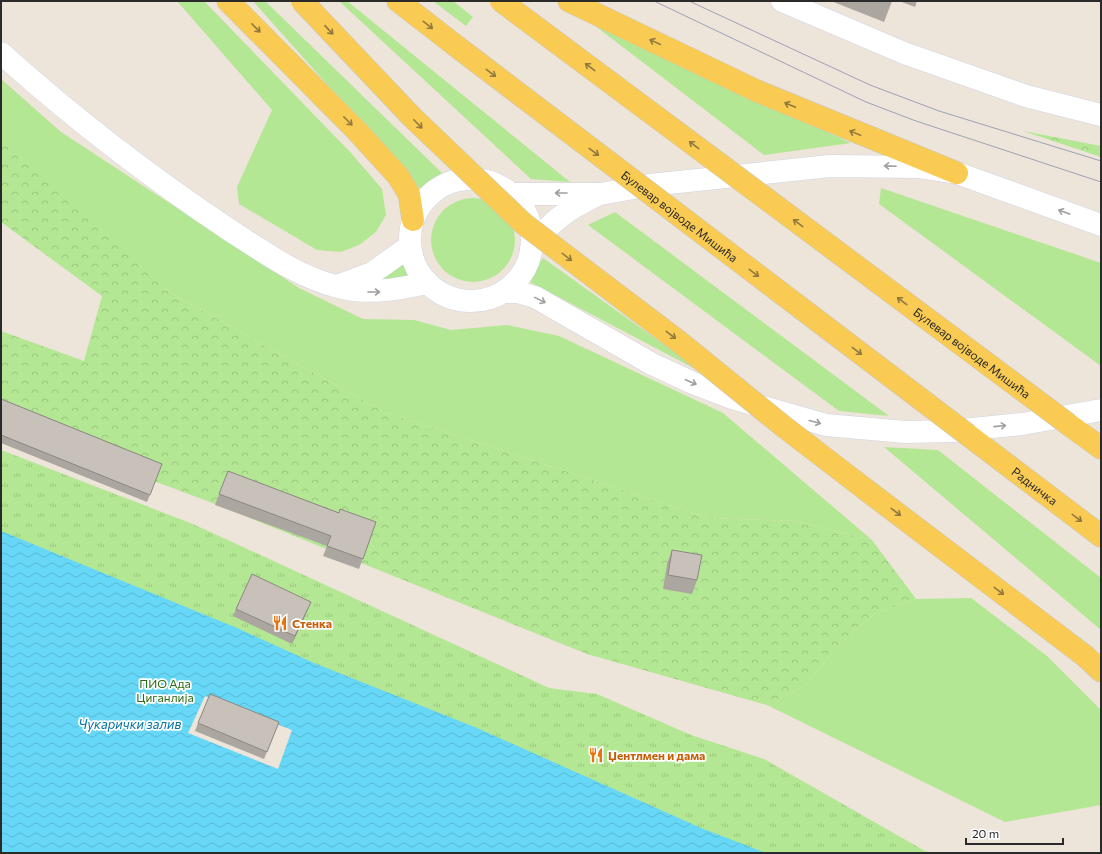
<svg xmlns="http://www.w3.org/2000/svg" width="1102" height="854" font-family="Commissioner,sans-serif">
<defs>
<pattern id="forest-crowns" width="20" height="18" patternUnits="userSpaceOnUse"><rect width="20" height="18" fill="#b4e793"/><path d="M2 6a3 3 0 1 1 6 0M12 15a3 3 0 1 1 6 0" fill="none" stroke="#9bc67f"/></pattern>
<pattern id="park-tufts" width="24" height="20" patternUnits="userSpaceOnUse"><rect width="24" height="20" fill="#b4e793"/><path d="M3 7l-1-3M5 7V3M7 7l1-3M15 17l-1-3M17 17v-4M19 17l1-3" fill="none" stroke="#9bc67f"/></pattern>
<pattern id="water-waves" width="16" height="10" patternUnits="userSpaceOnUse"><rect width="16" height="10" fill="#66d7f6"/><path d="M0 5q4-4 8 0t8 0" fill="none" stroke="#59b9d3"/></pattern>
</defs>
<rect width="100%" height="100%" fill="#ede4da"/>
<g fill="#b4e793">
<path d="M177 1H204L351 153 382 189 386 215 376 232 359 245 341 252 317 250 239 204 237 187 272 110Z"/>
<path d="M253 1H265L442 173 420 189Z"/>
<path d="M339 1H347L570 182 531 179Z"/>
<path d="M433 1H453L473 17 466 26Z"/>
<path d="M594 25 851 143 764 155Z"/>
<path d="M1 79 61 132 299 288 363 319 414 320 451 330 507 325 559 336 723 413 872 540 796 521 709 518 384 412 169 292 1 145Z"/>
<path d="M881 188 1101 263V366L879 204Z"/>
<circle cx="473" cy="240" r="42"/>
<path d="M615 212 889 416 839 411 588 225Z"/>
<path d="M407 254 418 280 385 287 377 275Z"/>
<path d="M543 258 705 374 528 281Z"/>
<path d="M884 447 938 450 1101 578V630Z"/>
<path d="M971 598 1047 656 1100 709 1101 805 1005 822 767 705 805 686 839 645 874 614 916 599Z"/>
</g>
<g fill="url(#forest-crowns)">
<path d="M1023 131 1101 146V157Z"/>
<path d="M1 140 169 292 384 412 709 518 796 521 872 540 916 599 874 614 839 645 805 686 767 705 587 654 210 502 1 424V331L84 361 102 296 1 222Z"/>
</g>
<path fill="url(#park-tufts)" d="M1 450 193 524 549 688 597 694 691 735 764 759 925 851 932 853H1Z"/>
<path fill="url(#water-waves)" d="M1 531 237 628 314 663 477 728 701 828 766 853H1Z"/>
<path fill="#ede4da" d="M205 696 292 730 278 769 188 733Z"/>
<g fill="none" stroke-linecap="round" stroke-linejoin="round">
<g stroke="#d0d4e4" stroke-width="23">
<g id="street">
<path d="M782 1 904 53 1026 96 1101 115"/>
<path d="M1 53C73 118 150 177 231 231 264 252 297 276 335 286 367 295 395 290 427 283"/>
<circle cx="471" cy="240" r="61"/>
<path d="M511 194H600L650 185 830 166 918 167 957 173 1101 225"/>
<path d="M531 249C550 221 568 209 597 195"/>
<path d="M337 286 372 273 410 246"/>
<path d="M503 292H517L535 297 652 364 693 383 732 398 826 425 905 432 953 431 1022 424 1101 410"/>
</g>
</g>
<g stroke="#c8c8c8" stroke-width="23">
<g id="primary">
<path d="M228 1 357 131 398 176 409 194 413 220"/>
<path d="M398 1 460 49"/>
<path d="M569 1 757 91 957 173"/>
<path d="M1068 424 1101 448"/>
<path id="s1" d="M968 435 1101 536"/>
<path d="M865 489 1085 656 1101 671"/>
</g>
</g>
<use href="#street" stroke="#fff" stroke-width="22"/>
<use href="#primary" stroke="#facb53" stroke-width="22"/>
<g stroke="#9da2b5" stroke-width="1">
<path d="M654 1 866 102 916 121 1101 182"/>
<path d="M689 1 870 85 939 111 1101 161"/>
</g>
<g stroke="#c8c8c8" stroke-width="23" stroke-linecap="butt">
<g id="primary-bridge">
<path d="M302 1 412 117 524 224 682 344 783 426 865 489"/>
<path id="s2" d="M501 1 1068 424"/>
<path id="s3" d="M460 49 968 435"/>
</g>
</g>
<use href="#primary-bridge" stroke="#facb53" stroke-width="22"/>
</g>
<g fill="#aca6a0">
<path d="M831 1H892L884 22Z"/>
<path d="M899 1H917L915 7Z"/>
<path d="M1 399 162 464 147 502 1 443Z"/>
<path d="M228 471 339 513 376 522 359 569 323 556 327 546 215 505Z"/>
<path d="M672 550 697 580 692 594 663 589 667 564Z"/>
<path d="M236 609H308L292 644 233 616Z"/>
<path d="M279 722 264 759 195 731 198 723Z"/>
</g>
<path fill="#8c8782" d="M311 602 308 609 292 644 295 636Z"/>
<g fill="#c8c1ba" stroke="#8c8782">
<path d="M1 399 162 464 150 495 1 435Z"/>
<path d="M228 471 339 513 340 509 376 522 363 559 327 546 331 536 219 494Z"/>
<path d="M672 550 702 555 697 580 668 575Z"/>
<path d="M252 574 311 602 295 636 236 609Z"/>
<path d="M210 694 279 722 267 752 198 723Z"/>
</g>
<defs><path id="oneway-shaft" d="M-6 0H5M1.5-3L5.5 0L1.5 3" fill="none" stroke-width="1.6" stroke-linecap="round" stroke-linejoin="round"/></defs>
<g stroke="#927a3e">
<use href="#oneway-shaft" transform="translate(428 25) rotate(38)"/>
<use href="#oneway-shaft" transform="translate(256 28) rotate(45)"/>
<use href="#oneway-shaft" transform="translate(329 30) rotate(47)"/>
<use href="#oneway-shaft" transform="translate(655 42) rotate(-155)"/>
<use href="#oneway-shaft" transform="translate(590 67) rotate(-143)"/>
<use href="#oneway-shaft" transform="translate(491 73) rotate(37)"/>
<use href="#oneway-shaft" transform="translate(790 105) rotate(-157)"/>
<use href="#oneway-shaft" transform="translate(348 121) rotate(45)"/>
<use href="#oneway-shaft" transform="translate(418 124) rotate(45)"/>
<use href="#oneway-shaft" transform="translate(855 133) rotate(-158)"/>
<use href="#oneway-shaft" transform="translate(694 145) rotate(-143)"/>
<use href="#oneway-shaft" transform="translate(594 152) rotate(37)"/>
<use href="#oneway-shaft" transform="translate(798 223) rotate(-143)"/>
<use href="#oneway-shaft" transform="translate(567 257) rotate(38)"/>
<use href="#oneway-shaft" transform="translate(754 273) rotate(37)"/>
<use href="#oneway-shaft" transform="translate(902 301) rotate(-143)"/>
<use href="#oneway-shaft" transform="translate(671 335) rotate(37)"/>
<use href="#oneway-shaft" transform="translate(857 351) rotate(37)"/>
<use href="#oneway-shaft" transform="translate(896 512) rotate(37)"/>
<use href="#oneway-shaft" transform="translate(1077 518) rotate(37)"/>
<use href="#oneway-shaft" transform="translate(999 591) rotate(37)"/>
</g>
<g stroke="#9f9f9f">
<use href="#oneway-shaft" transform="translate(890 166) rotate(-178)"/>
<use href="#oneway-shaft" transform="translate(561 193) rotate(180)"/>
<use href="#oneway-shaft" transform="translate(1064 212) rotate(-160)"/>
<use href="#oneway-shaft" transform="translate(374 292)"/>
<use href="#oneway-shaft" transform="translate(540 300) rotate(26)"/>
<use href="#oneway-shaft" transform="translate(691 382) rotate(23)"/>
<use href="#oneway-shaft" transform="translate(815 422) rotate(15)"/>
<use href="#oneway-shaft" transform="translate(1000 426) rotate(-6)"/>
</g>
<defs>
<g id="restaurant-bare" transform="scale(1.2)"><path d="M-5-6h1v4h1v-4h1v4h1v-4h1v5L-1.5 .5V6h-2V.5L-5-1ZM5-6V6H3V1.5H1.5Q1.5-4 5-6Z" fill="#e8710a" stroke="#fff" stroke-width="2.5" paint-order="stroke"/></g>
</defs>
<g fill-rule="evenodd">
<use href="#restaurant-bare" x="280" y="623"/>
<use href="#restaurant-bare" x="596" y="755"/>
</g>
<g text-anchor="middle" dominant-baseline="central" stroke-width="3.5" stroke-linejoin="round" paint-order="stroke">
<g font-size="12" fill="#2a2a2a" stroke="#fff">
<text stroke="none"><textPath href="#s3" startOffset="276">Булевар војводе Мишића</textPath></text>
<text stroke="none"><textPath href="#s2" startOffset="588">Булевар војводе Мишића</textPath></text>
<text stroke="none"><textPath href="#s1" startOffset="84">Радничка</textPath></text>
</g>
<g font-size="12" font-weight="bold" fill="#c56008" stroke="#fff" text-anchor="start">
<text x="292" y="623">Стенка</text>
<text x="608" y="755">Џентлмен и дама</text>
</g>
<g font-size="12" fill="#2b6b15" stroke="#fff">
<text x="165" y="683">ПИО Ада<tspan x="165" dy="14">Циганлија</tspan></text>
</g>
<g font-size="13" font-style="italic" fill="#0574a3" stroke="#fff">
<text x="130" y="724">Чукарички залив</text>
</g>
</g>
<rect width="1102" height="854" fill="none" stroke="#2a2a2a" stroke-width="4"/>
<path d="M966 838v6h97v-6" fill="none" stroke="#2a2a2a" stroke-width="2"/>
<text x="972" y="838" font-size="12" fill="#2a2a2a" stroke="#ffffff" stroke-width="3" paint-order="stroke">20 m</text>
</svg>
